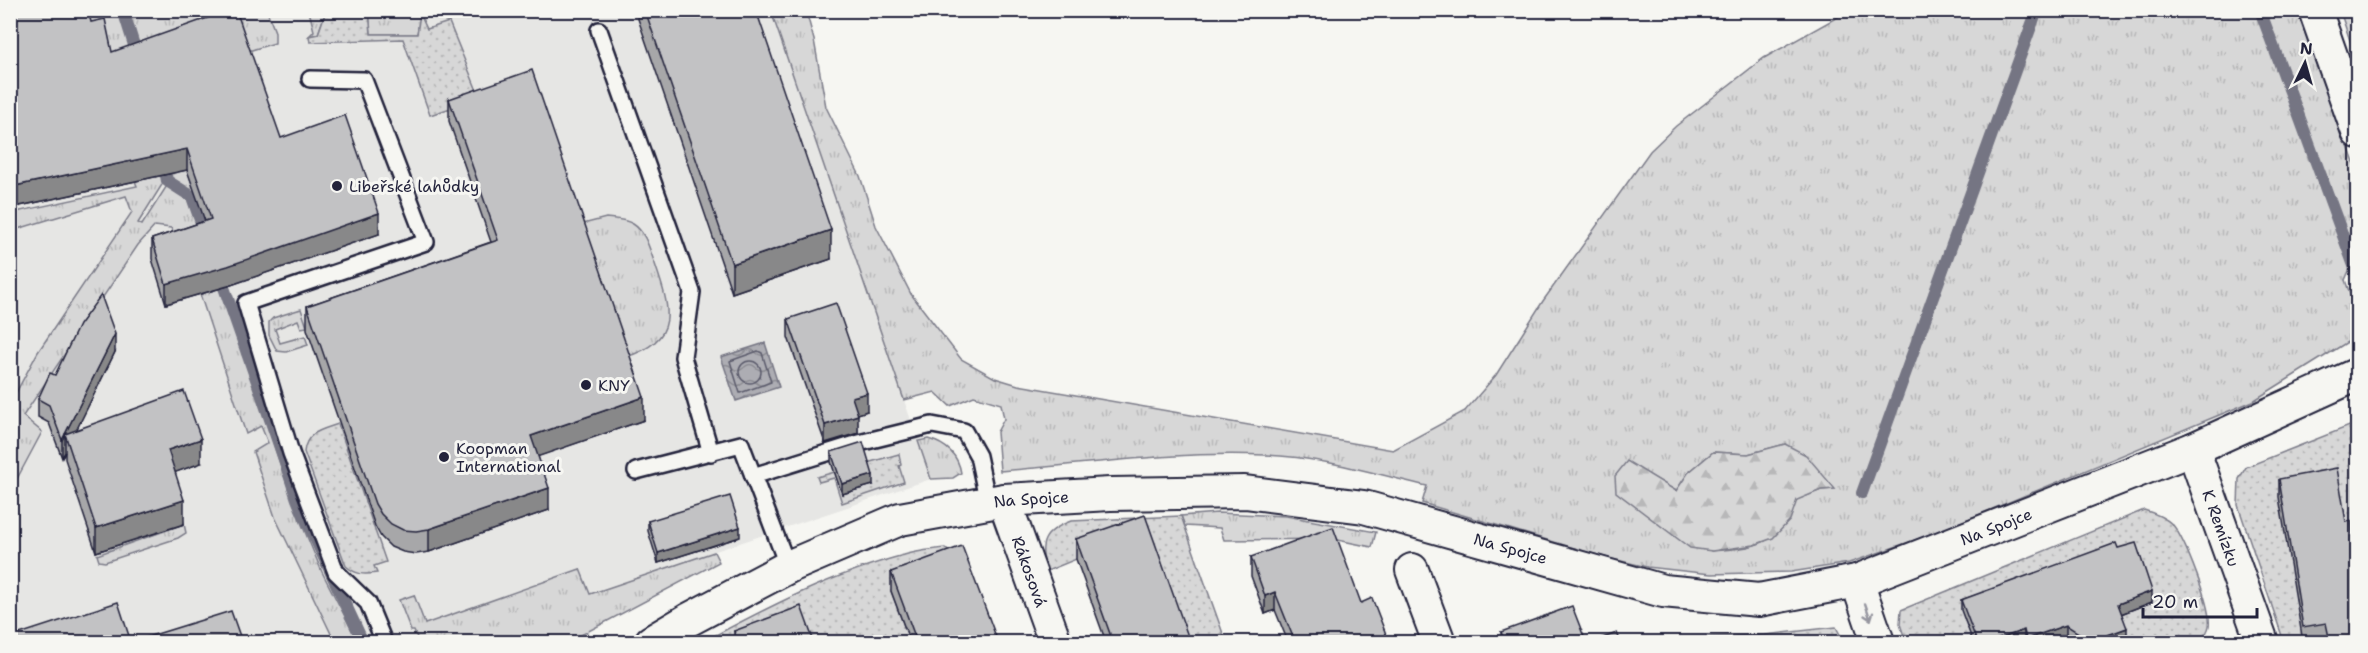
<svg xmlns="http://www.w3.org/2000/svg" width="2368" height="653" font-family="'Shantell Sans',sans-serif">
<defs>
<pattern id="grass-tufts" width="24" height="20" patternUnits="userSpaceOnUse" patternTransform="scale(1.5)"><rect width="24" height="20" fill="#d7d7d7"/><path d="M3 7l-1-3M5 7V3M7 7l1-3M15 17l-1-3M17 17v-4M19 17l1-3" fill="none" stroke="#b8b8b9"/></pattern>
<pattern id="forest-firs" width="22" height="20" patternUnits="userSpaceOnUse" patternTransform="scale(1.5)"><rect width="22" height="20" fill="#d7d7d7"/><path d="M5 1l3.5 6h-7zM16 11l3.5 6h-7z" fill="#b8b8b9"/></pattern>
<pattern id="park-dots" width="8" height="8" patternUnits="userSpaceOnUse" patternTransform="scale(1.5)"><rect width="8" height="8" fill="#d7d7d7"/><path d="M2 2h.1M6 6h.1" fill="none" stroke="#b8b8b9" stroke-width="1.8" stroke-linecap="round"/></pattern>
<pattern id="water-waves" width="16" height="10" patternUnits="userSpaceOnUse" patternTransform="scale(1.5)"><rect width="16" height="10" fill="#adadb3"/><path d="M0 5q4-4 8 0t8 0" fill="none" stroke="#8c8c93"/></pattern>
</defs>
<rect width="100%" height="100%" fill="#f6f6f2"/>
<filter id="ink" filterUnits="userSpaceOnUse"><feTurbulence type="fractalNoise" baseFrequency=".0167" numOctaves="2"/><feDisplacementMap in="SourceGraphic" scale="12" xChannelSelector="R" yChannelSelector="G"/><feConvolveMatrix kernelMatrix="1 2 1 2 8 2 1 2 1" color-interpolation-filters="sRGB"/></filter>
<g filter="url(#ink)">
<path fill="#e6e6e4" d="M10 11H771L931 479 596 591 462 642H11Z"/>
<g fill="url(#grass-tufts)" stroke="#7c7c89" stroke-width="1.5" fill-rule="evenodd">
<path d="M58 10 267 11 275 32V43L245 52 148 62 195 192 168 175 138 223 142 225 168 184 187 197 236 328 292 501 322 572 358 642H335L275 517 253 452 268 443 261 426 246 434 200 294 171 228 155 226 138 245 23 416 42 432 11 490V402L38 352 132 212 126 196 11 231V213L137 186 135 181 149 178 111 61Z"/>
<path d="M1850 10 2299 11 2357 171V257L2356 255 2345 280 2357 314V336L2253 401 1932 534 1849 563 1791 572 1711 574 1647 567 1608 558 1422 503 1427 486C1373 473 1320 457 1265 455 1177 451 1088 464 1000 471L997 432 1004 419 1001 404 974 396 950 406 935 392 904 400 771 11H806L814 40 826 107 860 176 876 226 911 294 961 359 995 378 1018 385 1393 450 1465 411 1496 375 1543 301 1650 151 1676 126 1764 58ZM1785 444 1834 489 1821 490 1796 500C1781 545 1755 548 1711 551L1627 462 1676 491 1688 473 1713 452 1748 454Z"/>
<path d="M306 11H326L318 34 309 36 314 31 310 15Z"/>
<path d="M369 11H421L417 34H371Z"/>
<path d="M2340 11H2357V61Z"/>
<path d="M606 218C615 219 625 219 633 224 646 232 650 251 655 264 670 308 681 340 626 357L583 224Z"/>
<path d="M301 309 307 327 301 328 298 320 275 329 280 343 305 336 308 345 286 352 277 351 269 335V322L273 318Z"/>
<path d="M928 439C946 444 958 454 961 473L953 478 931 479 918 441Z"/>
<path d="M1217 513 1286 516 1376 532 1372 547 1333 539 1224 540 1220 528 1185 526 1181 516Z"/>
<path d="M184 524 186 533 178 538 105 562 99 561 97 555Z"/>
<path d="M714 552 719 562 568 642H419L414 631H411L399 600 414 595 425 624 580 569 590 594Z"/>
</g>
<path fill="url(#forest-firs)" stroke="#7c7c89" stroke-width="1.5" d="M1785 444 1806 455 1835 489 1821 490 1797 500 1790 520 1773 538 1754 545 1712 551 1690 548 1616 492 1615 476 1627 461 1676 491 1688 473 1713 452 1748 454Z"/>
<g fill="url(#park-dots)" stroke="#7c7c89" stroke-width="1.5">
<path d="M326 11H369L371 34H417L420 14 427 29 449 22 480 98 430 115 403 39 310 42 309 36 318 34Z"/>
<path d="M2357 423V642H2284L2238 505 2239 479 2246 467Z"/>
<path d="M338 424 386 562 374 566 377 573C364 575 356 575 346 566L304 452C306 432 321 430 338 424Z"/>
<path d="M899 454 901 465 899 466 904 482 842 503 834 478 819 482 817 477Z"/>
<path d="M2144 510C2154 513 2165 517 2173 525 2185 540 2212 608 2209 626 2208 632 2204 637 2200 642H1906L1900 624 1901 610Z"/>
<path d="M1181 516 1226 642H1183L1076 559 1047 571C1037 543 1044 531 1071 521Z"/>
<path d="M945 548 962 564 891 591 910 642H703C766 608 834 573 904 555 917 551 931 550 945 548Z"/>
<path d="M1836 627 1844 642H1681L1679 638 1765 635Z"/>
</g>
<path fill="url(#water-waves)" stroke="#757583" stroke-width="1.5" d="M765 343 779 387 736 401 721 357Z"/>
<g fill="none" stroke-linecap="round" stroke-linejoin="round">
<g stroke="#5a5a6b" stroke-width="1.5">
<path d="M758 351 762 353 771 382 740 393 730 361Z"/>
<circle cx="750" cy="372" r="11"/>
</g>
<g stroke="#757583" stroke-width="12">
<path d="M123 10 138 58"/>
<path d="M2260 10 2357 274"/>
<path d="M163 159 167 181 192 197 206 237"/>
<path d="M219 273 301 508 363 642"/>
<path d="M1862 493 2037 10"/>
</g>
<g stroke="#22223b" stroke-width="20">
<g id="service">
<path d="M599 30 692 292 683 357 711 453"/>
<path d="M310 79 364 80 426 242 246 303 291 453 336 572 368 603 384 642"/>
<path d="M636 471 741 444 788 567"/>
<path d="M753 476 859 443 932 425 964 431 978 456 988 503"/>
</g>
</g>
<g stroke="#22223b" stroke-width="36">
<g id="minor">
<path d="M2315 10 2358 132"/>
<path id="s1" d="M2193 449 2262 642"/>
<path id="s2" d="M1004 500 1055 642"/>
<path d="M1412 570 1439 642"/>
<path d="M1857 581 1878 642"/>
<path id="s3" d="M651 642 688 620 788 567 900 519 1004 500 1110 494 1245 492 1364 507 1663 591 1759 600 1857 581 2193 449 2358 374"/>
</g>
</g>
<use href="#service" stroke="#f6f6f2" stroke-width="15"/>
<use href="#minor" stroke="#f6f6f2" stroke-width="32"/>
</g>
<g fill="#a7a7a9" stroke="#22223b" stroke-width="1.5">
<path d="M10 10 91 22 112 52 281 138 379 234 228 286 166 304 152 259V239L205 221 187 170 10 208Z"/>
<path d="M635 10H756L831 259 732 293Z"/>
<path d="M449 99 644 420 538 456 549 510 429 552 416 554 403 552 391 547 381 537 375 526 307 329V306L491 242 449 121Z"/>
<path d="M788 319 867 411 857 414 858 433 825 443 788 337Z"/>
<path d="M115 352 76 430 201 463 175 472 184 524 96 552 65 459V452L62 458 49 423 38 417V399L55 375Z"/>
<path d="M831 452 873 485 842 494 831 462Z"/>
<path d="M2279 479 2358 642H2327L2326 641 2320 642H2303L2279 497Z"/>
<path d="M648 521 740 537 658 563 648 531Z"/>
<path d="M1076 539 1190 642H1106L1076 559Z"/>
<path d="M2118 548 2152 602 2121 614 2127 639 2116 642H2076L2066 636 2047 642H2024V641L2020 642H1973L1961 610V600Z"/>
<path d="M1251 557 1361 603 1389 642H1288L1275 610 1265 614 1251 576Z"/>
<path d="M891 572 998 642H910L891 591Z"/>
<path d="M734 631 814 642H734Z"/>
<path d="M1501 632 1586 642H1501Z"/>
</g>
<g fill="#888889" stroke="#22223b" stroke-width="1.5">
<path d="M545 10H560L545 15Z"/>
<path d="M187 149V170L10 208V187Z"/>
<path d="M379 213V234L228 286 166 304V284Z"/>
<path d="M831 230V259L732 293V264Z"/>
<path d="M115 334V352L69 445 65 434V452L62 458V440Z"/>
<path d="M867 393V411L852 416V397Z"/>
<path d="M644 397V420L531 459V436Z"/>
<path d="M858 415V433L825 443V425Z"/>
<path d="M201 439V463L168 475V450Z"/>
<path d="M873 475V485L842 494V484Z"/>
<path d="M549 488V510L429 552V529Z"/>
<path d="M184 500V524L96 552V528Z"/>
<path d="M740 527V537L658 563V553Z"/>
<path d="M2152 591V602L2118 615V604Z"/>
<path d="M1275 592V610L1265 614V596Z"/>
<path d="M2066 625V636L2047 642H2026V639Z"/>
<path d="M2127 628V639L2116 642H2091V641Z"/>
<path d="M2024 630V641L2020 642H1990Z"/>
</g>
<g fill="#c2c2c4" stroke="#22223b" stroke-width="1.5">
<path d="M10 10H88L91 22 105 19 112 52 230 10H236L281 138 345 115 379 213 228 266 166 284 152 239 211 219 187 149 10 187Z"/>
<path d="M645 10H756L831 230 732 264Z"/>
<path d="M532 70 644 397 531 436 549 488 429 529 416 531 403 530 391 524 381 514 375 504 307 306 498 240 449 99Z"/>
<path d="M101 295 115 334 62 440 49 405 38 399 50 373 55 375 79 325Z"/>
<path d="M836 303 867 393 852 397 858 415 825 425 788 319Z"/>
<path d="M184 391 201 439 168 450 184 500 96 528 65 434Z"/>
<path d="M863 442 873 475 842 484 831 452Z"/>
<path d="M2337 468 2346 522 2351 521 2358 609V642H2330L2326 623 2303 627 2279 479Z"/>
<path d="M730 496 740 527 658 553 648 521Z"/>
<path d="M1145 515 1190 642H1113L1076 539Z"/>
<path d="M1333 527 1361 603 1372 598 1389 642H1295L1275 592 1265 596 1251 557Z"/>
<path d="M2116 543 2118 548 2136 543 2152 591 2118 604 2127 628 2091 641 2066 625 2026 639 2024 630 1990 642H1977L1961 600Z"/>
<path d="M962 546 998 642H917L891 572Z"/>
<path d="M118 602 131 642 231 611 242 642H10V637Z"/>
<path d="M801 606 814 642H738L734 631Z"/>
<path d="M1572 606 1586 642H1505L1501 632Z"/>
<path d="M1617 633 1621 642H1591Z"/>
<path d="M1815 640 1816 642H1801Z"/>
</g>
<defs><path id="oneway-shaft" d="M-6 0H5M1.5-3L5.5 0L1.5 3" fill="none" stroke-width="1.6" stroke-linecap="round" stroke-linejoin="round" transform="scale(1.5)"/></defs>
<use stroke="#9797a0" href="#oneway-shaft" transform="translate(1868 612) rotate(71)"/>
</g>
<g fill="#22223b" stroke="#f6f6f2" stroke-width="2">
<circle cx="337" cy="186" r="6"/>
<circle cx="586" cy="385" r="6"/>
<circle cx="444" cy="457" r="6"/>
</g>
<g text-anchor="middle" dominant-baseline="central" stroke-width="6" stroke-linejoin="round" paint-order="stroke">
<g font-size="16" fill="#22223b" stroke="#f6f6f2" text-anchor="start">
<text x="349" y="186">Libeřské lahůdky</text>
<text x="598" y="385">KNY</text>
<text x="456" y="448">Koopman<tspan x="456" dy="18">International</tspan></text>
</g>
<g font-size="16" fill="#22223b" stroke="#f6f6f2">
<text stroke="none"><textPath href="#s3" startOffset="411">Na Spojce</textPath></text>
<text stroke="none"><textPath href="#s3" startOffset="1401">Na Spojce</textPath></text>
<text stroke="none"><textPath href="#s1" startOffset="84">K Remízku</textPath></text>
<text stroke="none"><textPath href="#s3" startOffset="897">Na Spojce</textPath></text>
<text stroke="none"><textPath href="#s2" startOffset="76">Rákosová</textPath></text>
</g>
</g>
<rect width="2368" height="653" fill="none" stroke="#f6f6f2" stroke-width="36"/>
<rect x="18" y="18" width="2332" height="617" fill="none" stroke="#22223b" stroke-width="2" filter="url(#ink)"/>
<g transform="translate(2305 63) rotate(5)" stroke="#f6f6f2" stroke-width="4.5" paint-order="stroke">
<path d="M0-4.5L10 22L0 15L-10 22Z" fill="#22223b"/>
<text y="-9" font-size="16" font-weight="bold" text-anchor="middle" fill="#22223b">N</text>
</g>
<path d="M2143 608v9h114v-9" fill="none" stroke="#22223b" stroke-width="3"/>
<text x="2152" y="608" font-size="18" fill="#22223b" stroke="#f6f6f2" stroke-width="4.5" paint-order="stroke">20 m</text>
</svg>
